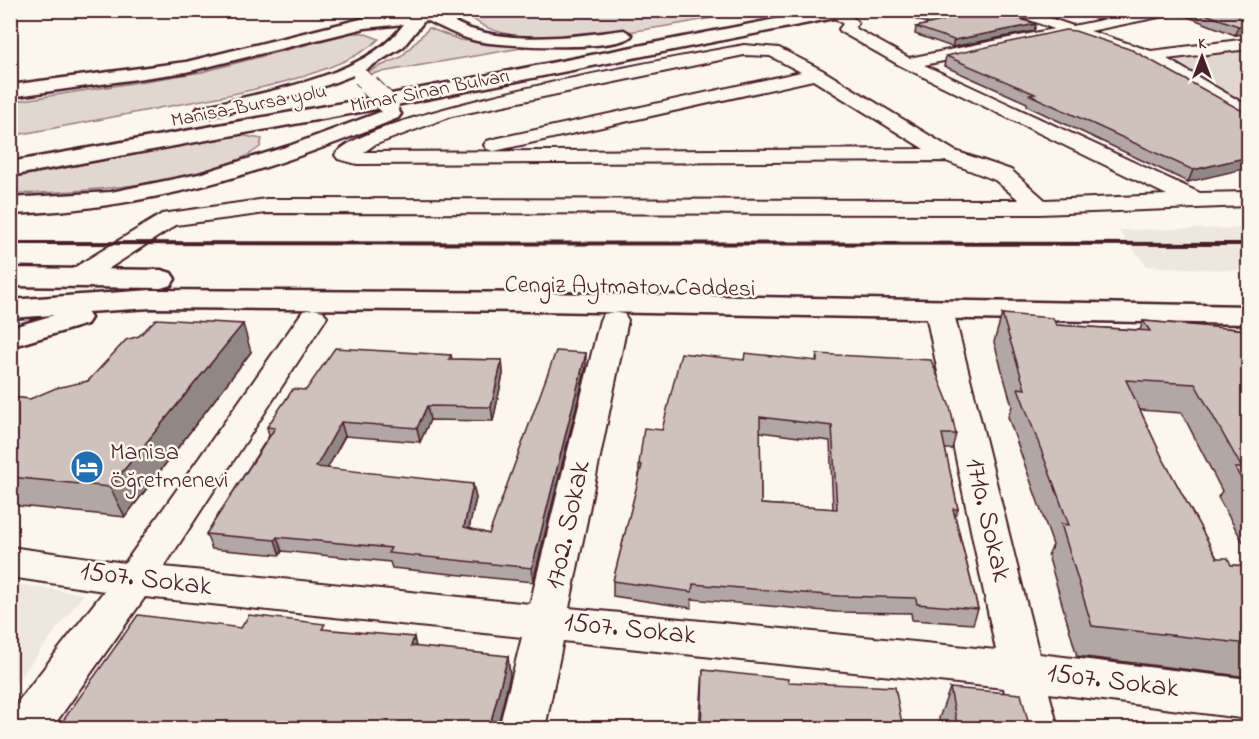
<svg xmlns="http://www.w3.org/2000/svg" width="1259" height="739" font-family="'Indie Flower',sans-serif">
<rect width="100%" height="100%" fill="#fbf7ec"/>
<filter id="ink" filterUnits="userSpaceOnUse"><feTurbulence type="fractalNoise" baseFrequency=".0167" numOctaves="2"/><feDisplacementMap in="SourceGraphic" scale="12" xChannelSelector="R" yChannelSelector="G"/><feConvolveMatrix kernelMatrix="1 2 1 2 8 2 1 2 1" color-interpolation-filters="sRGB"/></filter>
<g filter="url(#ink)">
<g fill="#eee7de">
<path d="M1248 228V271L1147 266 1118 230Z"/>
<path d="M10 583 84 594 11 689H10Z"/>
</g>
<g fill="#e2d7d0" stroke="#967b7e" stroke-width="1.5">
<path d="M475 10 749 11C688 22 517 62 471 17Z"/>
<path d="M429 28 460 40 527 47 358 76 401 57Z"/>
<path d="M351 33H363L379 39C339 78 214 98 159 108 109 118 60 127 11 136V102L202 72Z"/>
<path d="M1247 50 1248 105 1171 60 1181 56Z"/>
<path d="M240 135 262 139 260 147C211 186 74 192 11 194V178Z"/>
</g>
<g fill="none" stroke-linecap="round" stroke-linejoin="round">
<g stroke="#4a1f2b" stroke-width="4">
<g id="street">
<path d="M832 10C843 10 851 14 858 23L855 28 909 58 1054 29 1003 10H1026L1073 26 1150 10H1181L1174 14 1090 31 1151 51 1248 39V49L1167 59 1248 106V119L1144 59 1071 35 924 65 1200 193 1248 192V206L1040 214 266 213 176 225 85 284 76 286 67 284 63 278 67 272 162 214 266 199 1019 200 995 180 946 161 357 164 338 159 335 155C365 112 678 57 744 45L779 48 822 70 955 151 1011 170 1045 200 1167 195 901 66 841 32 839 29 843 24 832 16ZM744 55 770 56 801 72 494 139 487 141 484 145 487 149 494 151 813 80 924 149 364 152 374 145 452 116Z"/>
<path d="M939 302 949 304 953 310 1039 654 1248 679V719L1049 693 1058 728H1012L1004 688 563 641 545 728H499L522 637 145 597 52 728H10V712L104 591 10 577V547L125 563 303 311 313 309 323 311 327 317 164 567 530 604 600 320 604 314 614 312 624 314 628 320 569 608 996 650 925 310 929 304Z"/>
</g>
</g>
<g stroke="#4a1f2b" stroke-width="5">
<g id="primary">
<path d="M10 268 161 270 171 273 175 279 171 285 161 288 10 286Z"/>
<path d="M151 290 540 293 1248 306V324L540 311 151 308 87 312 91 318 87 324 10 347V328L54 315 10 318V300Z"/>
</g>
</g>
<g stroke="#4a1f2b" stroke-width="5">
<g id="highway">
<path d="M407 10H445L440 15C451 19 462 27 474 30 521 44 577 36 624 30L632 35C620 52 500 46 477 41 458 37 443 27 425 20L403 47 361 72 312 91 205 118 198 116 195 112 198 108C260 92 365 79 404 24L365 28 186 72 10 97V85L186 62 365 18 404 14Z"/>
<path d="M822 10H856L849 15 371 110 10 176V162L371 98Z"/>
<path d="M391 108 398 110 401 114 398 118C266 172 155 208 10 214V198L111 192 199 174 289 146Z"/>
</g>
</g>
<use href="#street" fill="#fbf7ec" fill-rule="evenodd"/>
<use href="#primary" fill="#fbf7ec" fill-rule="evenodd"/>
<use href="#highway" fill="#fbf7ec" fill-rule="evenodd"/>
<path stroke="#4a1f2b" stroke-width="4" d="M10 243 1248 244"/>
<g stroke="#4a1f2b" stroke-width="18" stroke-linecap="butt">
<path id="street-bridge-far1" d="M361 77 370 86"/>
</g>
<g stroke="#4a1f2b" stroke-width="22" stroke-linecap="butt">
<path id="street-bridge" d="M369 85 389 105"/>
</g>
<use href="#street-bridge-far1" stroke="#fbf7ec" stroke-width="16"/>
<use href="#street-bridge" stroke="#fbf7ec" stroke-width="20"/>
</g>
<g fill="#b2a7a2" stroke="#4a1f2b" stroke-width="1.5" fill-rule="evenodd">
<path d="M1185 10H1248V37L1243 34 1235 35 1183 15Z"/>
<path d="M915 13 1036 24 1034 31 952 47 915 34 916 27 929 24 914 19Z"/>
<path d="M946 56 1248 114 1188 182 1027 106V103L944 66Z"/>
<path d="M1002 314 1056 325 1140 330 1143 321 1248 330V551L1218 497 1222 491 1182 413 1140 410 1162 457 1217 558 1231 565 1248 566V678V677L1077 656 1048 555 1053 545 1008 417 1012 406 994 342Z"/>
<path d="M139 336 251 352 125 517 10 505V397L30 399 88 381Z"/>
<path d="M817 354 956 434 952 449H945L958 509 955 516 978 609 973 624 912 620 911 613 836 612 692 599 691 608 613 596V581L639 479V464L662 430 744 360 816 361ZM760 432 830 441 833 509 761 504Z"/>
<path d="M451 355 452 359 502 360 503 374 493 421 430 420 420 442 345 436 327 469 476 498 469 528 489 534 586 367 533 582 392 568 390 562 282 551 280 555 212 549 206 534 269 436 267 427 306 390Z"/>
<path d="M703 670 788 682 903 729H699Z"/>
<path d="M950 688 1030 729H940L939 718Z"/>
</g>
<g fill="#918884" stroke="#4a1f2b" stroke-width="1.5">
<path d="M1036 24 1034 31 952 47 954 40Z"/>
<path d="M1238 26H1246L1243 34 1235 35Z"/>
<path d="M1248 157V168L1188 182 1193 170Z"/>
<path d="M243 324 251 352 125 517 110 487Z"/>
<path d="M586 353V367L533 582 532 568Z"/>
<path d="M502 360 503 374 493 421 491 407Z"/>
<path d="M427 406 430 420 420 442 417 428Z"/>
<path d="M341 422 345 436 320 482 316 467Z"/>
<path d="M473 484 476 498 466 541 464 527Z"/>
<path d="M277 537 282 551 280 555 275 540Z"/>
<path d="M414 637 418 656 411 646Z"/>
<path d="M508 656 510 675 497 729H489Z"/>
</g>
<g fill="#cfc2bc" stroke="#4a1f2b" stroke-width="1.5" fill-rule="evenodd">
<path d="M925 10H990L1036 24 954 40 916 27 942 21 915 13Z"/>
<path d="M1194 10H1248V27L1246 26H1238Z"/>
<path d="M1065 30 1075 31 1132 50 1248 114V157L1193 170 1030 95 1035 94 946 56Z"/>
<path d="M1002 314 1053 318 1056 325 1150 331 1143 321 1248 330V491L1235 468H1242L1195 384 1126 380 1162 457 1217 558H1228L1231 565 1248 566V644L1092 626 1061 524 1069 525 1018 388 1025 389Z"/>
<path d="M156 319 243 324 110 487 10 477V397L30 399 56 388 88 381 126 340 139 336Z"/>
<path d="M335 348 451 355 449 359 502 360 491 407 427 406 417 428 341 422 316 467 473 484 464 527 489 534 556 351 586 353 532 568 388 553 391 548 277 537 275 540 206 534 275 428 267 427 293 389 306 390Z"/>
<path d="M681 353 744 360 745 353 817 361V354L931 360 950 407 956 434H942L958 509H953L978 609 917 604 916 598 839 596 693 584 692 592 613 581 642 465 639 464 644 428 662 430ZM760 417 832 426 837 509 761 504Z"/>
<path d="M138 615 241 628 249 615 325 624 322 629 414 637 411 646 508 656 489 729H57Z"/>
<path d="M703 670 788 679V682L895 687 903 729H701Z"/>
<path d="M950 688 1021 694 1030 729H958Z"/>
</g>
</g>
<defs>
<g id="hotel-disc" transform="scale(1.725)"><circle r="9.5" fill="#1f6fb2" stroke="#fbf7ec"/><path d="M-6-4.5h1.5V1H6V5H4.5V3h-9V5H-6ZM-4 0a1.8 1.8 0 1 1 3.6 0ZM.5 0V-2.5h3Q6-2.5 6 0Z" fill="#fff"/></g>
</defs>
<g fill-rule="evenodd">
<use href="#hotel-disc" x="87" y="467"/>
</g>
<g text-anchor="middle" dominant-baseline="central" stroke-width="5" stroke-linejoin="round" paint-order="stroke">
<g font-size="20" fill="#4a1f2b" stroke="#fbf7ec">
<text transform="translate(430 92) rotate(-11)">Mimar Sinan Bulvarı</text>
<text transform="translate(249 107) rotate(-11)">Manisa-Bursa yolu</text>
</g>
<g font-size="24" fill="#4a1f2b" stroke="#fbf7ec">
<text transform="translate(630 288) rotate(1)">Cengiz Aytmatov Caddesi</text>
</g>
<g font-size="24" fill="#4a1f2b" stroke="#fbf7ec" text-anchor="start">
<text x="110" y="453">Manisa<tspan x="110" dy="28">Öğretmenevi</tspan></text>
</g>
<g font-size="28" fill="#4a1f2b" stroke="#fbf7ec">
<text transform="translate(987 520) rotate(77)">1710. Sokak</text>
<text transform="translate(569 525) rotate(-78)">1702. Sokak</text>
<text transform="translate(146 580) rotate(7)">1507. Sokak</text>
<text transform="translate(630 630) rotate(6)">1507. Sokak</text>
<text transform="translate(1113 682) rotate(7)">1507. Sokak</text>
</g>
</g>
<rect width="1259" height="739" fill="none" stroke="#fbf7ec" stroke-width="36"/>
<rect x="18" y="18" width="1223" height="703" fill="none" stroke="#4a1f2b" stroke-width="2" filter="url(#ink)"/>
<g transform="translate(1202 57)" stroke="#fbf7ec" stroke-width="4.5" paint-order="stroke">
<path d="M0-4.5L10 22L0 15L-10 22Z" fill="#4a1f2b"/>
<text y="-9" font-size="16" font-weight="bold" text-anchor="middle" fill="#4a1f2b">K</text>
</g>
</svg>
